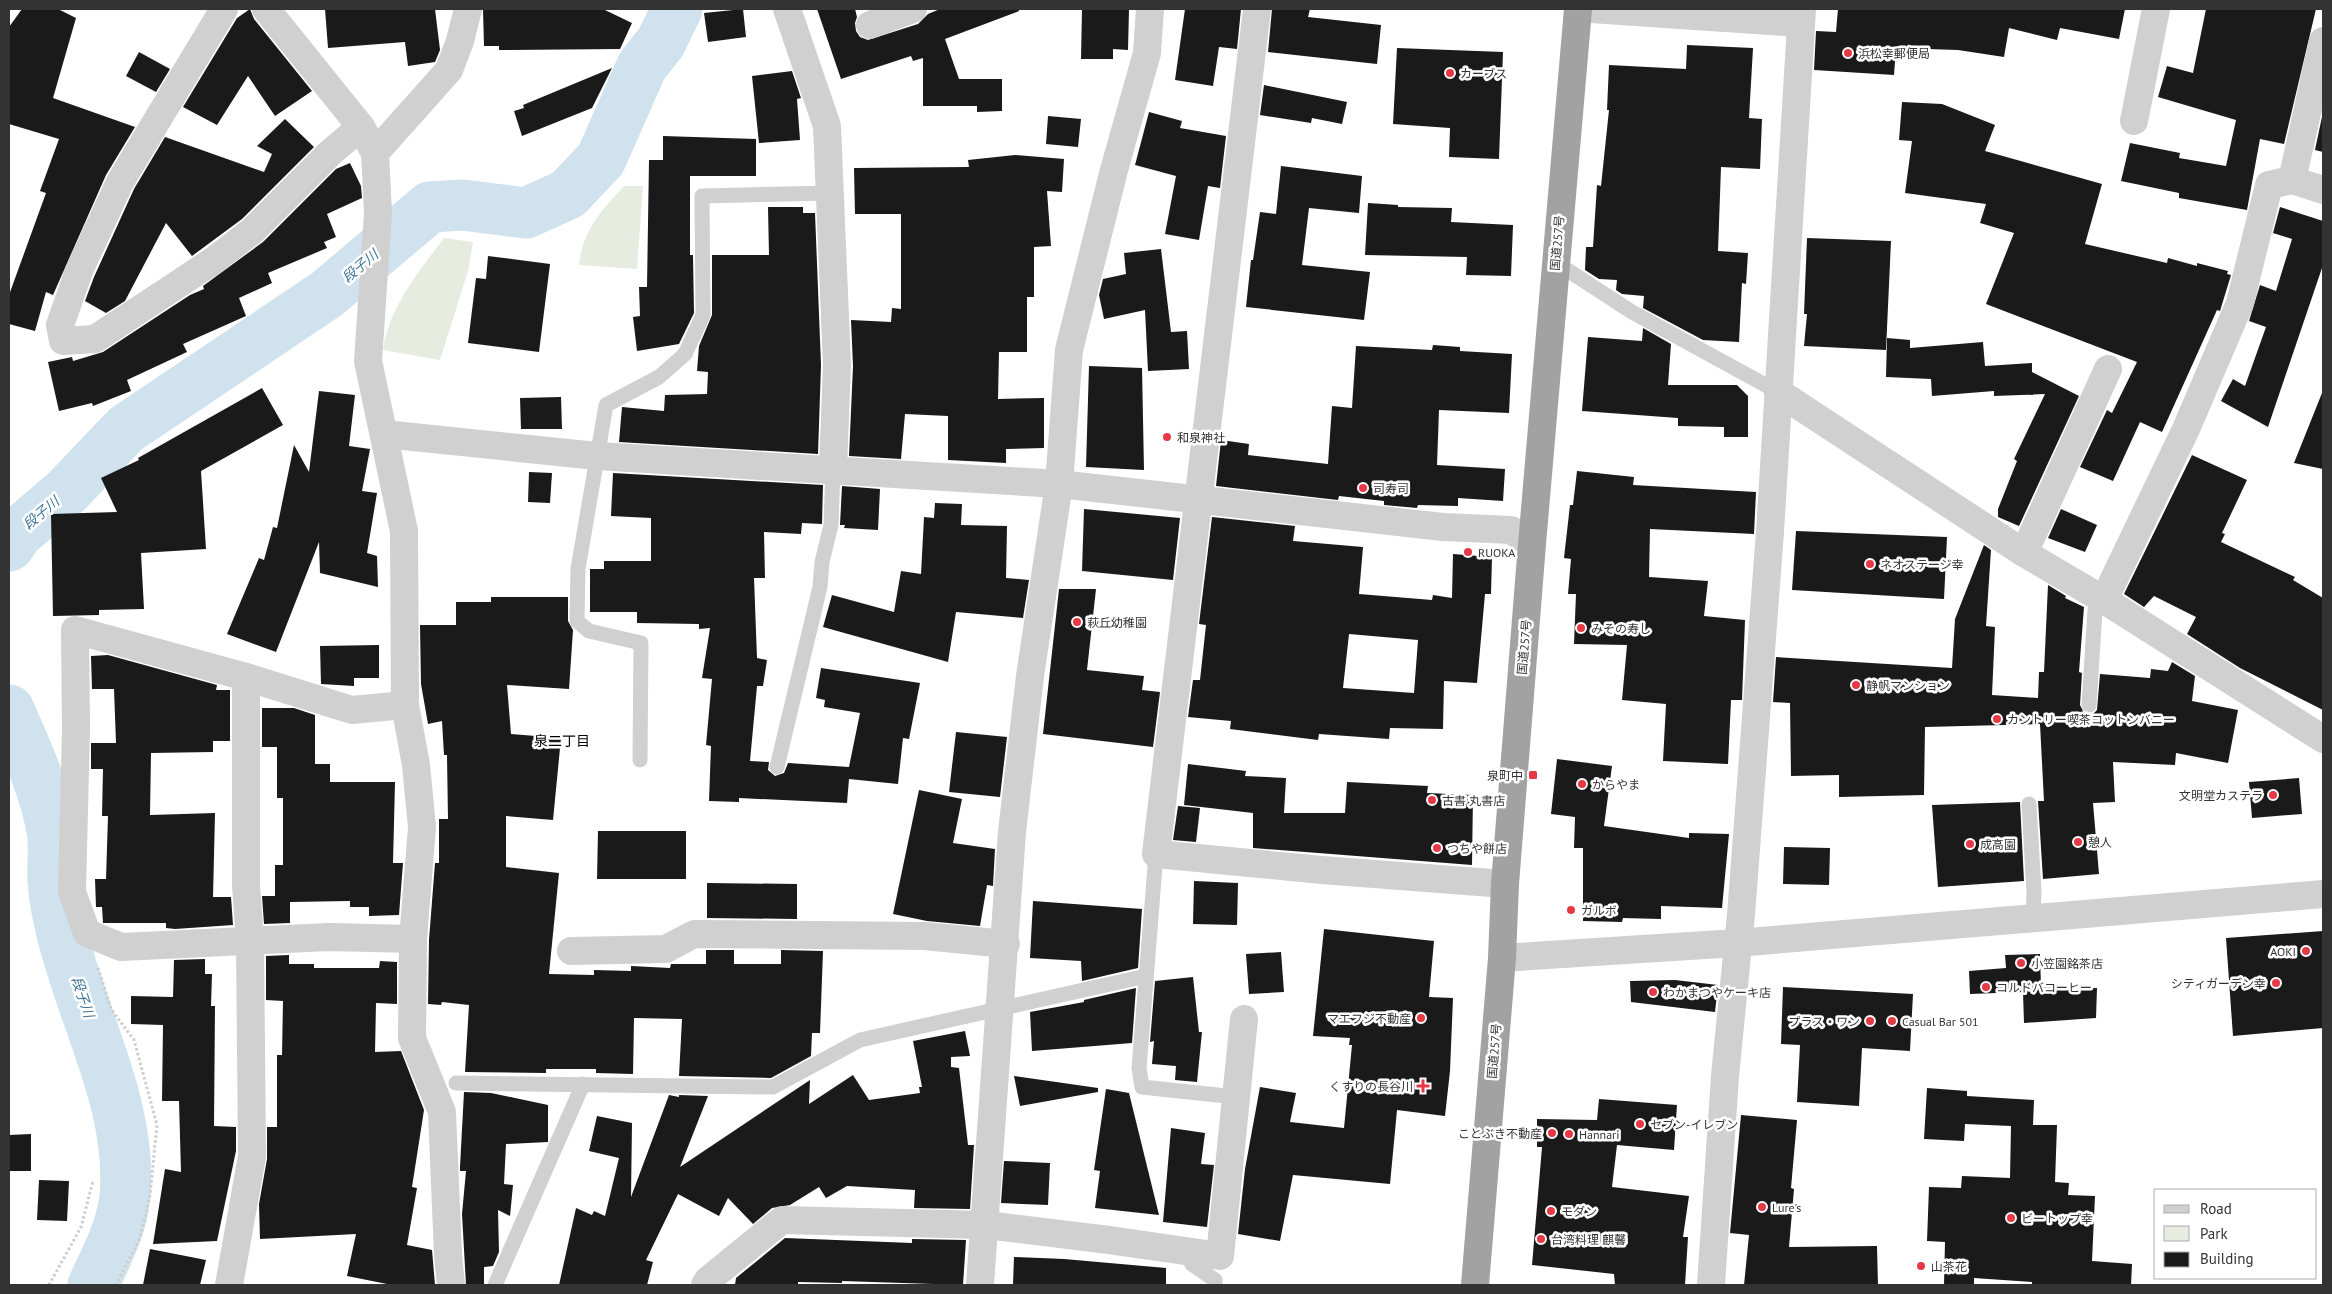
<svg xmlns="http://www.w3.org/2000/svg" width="2332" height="1294" font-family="'PT Sans','Noto Sans JP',sans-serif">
<rect width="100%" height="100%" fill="#fff"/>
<g fill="#e6ecdf">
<path d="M624 186H643L637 269 579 265C583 230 601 211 624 186Z"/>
<path d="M444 238 473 242 468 271 440 360 383 350C389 307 418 273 444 238Z"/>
</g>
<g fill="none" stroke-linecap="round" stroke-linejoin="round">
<g stroke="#cfe2ee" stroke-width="51">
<path d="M9 546 17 534 66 492 126 429 327 294 430 207 462 205 526 213 568 194 601 159 642 66 661 42 677 9"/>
<path d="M9 710C26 750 45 788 52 831 55 847 52 864 53 880 54 896 57 913 61 929 81 1017 133 1104 125 1196 122 1228 106 1257 93 1285"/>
</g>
</g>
<g fill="#1a1a1a" fill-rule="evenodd">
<path d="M22 9H58L76 18 53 98 135 127 106 175 53 295 46 292 35 331 9 324V295L46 193 40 191 59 139 9 124V27Z"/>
<path d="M250 9 254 19 312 91 275 116 248 76 217 125 183 107 237 18Z"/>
<path d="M325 9H435L440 50 435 62 408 66 405 42 328 48Z"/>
<path d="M483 9 605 10 632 23 620 49 499 50V46H484Z"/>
<path d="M743 9 746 37 708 42 704 13Z"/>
<path d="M817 9H855L857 17 855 23 856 31 860 37 868 40 918 24 928 14 940 9H1019V11L945 39 959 79H1002V111L977 112V106H923V58L913 61 911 56 841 79Z"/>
<path d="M1082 9H1129L1128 50 1113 49V59H1081Z"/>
<path d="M1185 9H1241L1237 49 1219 47 1213 86 1175 80Z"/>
<path d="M1272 9H1310L1308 17 1381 25 1377 64 1268 52Z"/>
<path d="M1838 9H2125L2119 39 2060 28 2057 40 2009 28 2004 57 1958 50 1896 48 1894 75 1814 70 1816 31 1836 32Z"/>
<path d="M2206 9H2316L2284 144 2260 139 2247 210 2179 198V193L2121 181 2130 143 2180 153 2179 158 2226 166 2236 120 2158 97 2167 66 2193 73Z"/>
<path d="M1687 45 1753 48 1749 118 1762 119 1760 169 1721 167 1718 251 1748 253 1746 284 1742 283 1739 342 1703 340 1643 308 1644 296 1622 294 1616 290 1617 280 1599 279 1585 270 1586 247H1593L1597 185 1601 186 1609 110H1607L1609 65 1686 69Z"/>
<path d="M1397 48 1503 52 1499 159 1449 157 1450 128 1393 124Z"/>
<path d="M139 52 170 69 156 92 126 76Z"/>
<path d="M612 68 592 108 522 136 514 111 524 108 523 105Z"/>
<path d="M792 71 801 98 797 99 800 140 759 143 752 76Z"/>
<path d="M1264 85 1347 102 1342 124 1312 118 1311 123 1260 115Z"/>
<path d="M1902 102 1942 104 1995 125 1985 151 2102 184 2085 244 2167 263 2168 258 2197 266V263L2228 271 2227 274 2231 275 2220 311 2217 310 2162 432 2140 422 2113 481 2080 467 2107 410 2112 413 2137 362 1986 304 2014 233 1980 223 1986 204 1905 193 1912 141 1899 140Z"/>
<path d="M1149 112 1182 121 1180 128 1226 136 1220 188 1208 186 1199 240 1165 234 1176 176 1135 165Z"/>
<path d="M2323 112V152L2315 150Z"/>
<path d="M1048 116 1081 119 1078 147 1046 144Z"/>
<path d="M285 119 314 147 242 219 192 256 166 223 125 301 106 313 85 301 94 277 134 189 165 137 264 172 272 154 257 146Z"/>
<path d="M663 136 756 139V176H690V255H693L694 313 679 344 637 351 633 317 640 316 639 287H647L649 160H663Z"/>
<path d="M1015 155 1064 159 1062 192 1047 191 1051 246 1034 247V297H1027V352H999L998 399 1044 398V448L1006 449V463L948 460V416L905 414 901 459 849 456 853 366 851 320 891 322 892 308 901 309V214H855L854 168 969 167 968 160Z"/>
<path d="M350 163 361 186 362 198 327 214 336 237 324 242 327 248 268 273 272 283 239 298 246 316 183 344 187 352 127 380 131 391 93 406 92 403 59 411 48 362 72 357 73 361 103 352 190 295 204 289 203 286 263 242 336 169Z"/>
<path d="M1281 166 1362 176 1359 213 1309 208 1302 265 1370 272 1364 320 1246 307 1251 260H1253L1260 212 1276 214Z"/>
<path d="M1368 203 1398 205V207L1452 208 1451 222 1513 225 1511 276 1466 275 1467 257 1365 255Z"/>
<path d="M768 207H803V213H815L821 365 818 454 619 442 622 407 664 411 665 395 707 394 708 372 697 371 699 346 712 315V255H769Z"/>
<path d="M2280 207 2323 221V265L2268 427 2221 401 2233 379 2245 386 2266 327 2249 321 2260 285 2276 291 2292 239 2273 233Z"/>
<path d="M1807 238 1891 241 1886 350 1804 346 1807 314H1804Z"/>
<path d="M1161 249 1171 332 1187 331 1189 369 1148 371 1145 310 1104 319 1099 295 1103 279 1126 274 1124 253Z"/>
<path d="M488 256 550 264 539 352 468 343 476 278 486 279Z"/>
<path d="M1643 328 1671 344 1668 385H1737L1748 396V437H1724V427L1678 426V418L1582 411 1588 337 1642 341Z"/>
<path d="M1887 338 1910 340V348L1983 342 1985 366 2032 363V372L2079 396 2019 526 1998 517V509L2017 461 2014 459 2045 394 1994 396V391L1932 396 1931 379 1886 377Z"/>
<path d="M1433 345 1460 347V351L1512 354 1509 413 1439 410 1437 465 1505 469 1503 501 1458 498V506L1418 505 1417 508 1384 505V501L1339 496 1338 500 1216 486 1221 440 1249 444 1248 455 1328 464 1332 406 1352 408 1356 346 1432 350Z"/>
<path d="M1089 366 1142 368 1144 470 1086 467Z"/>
<path d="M262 388 283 425 201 471 206 549 141 553 144 609 99 610V615L53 616 51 514 117 512 101 478 139 460 138 458Z"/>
<path d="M319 391 355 395 349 446 370 449 362 491 377 493 367 553 377 556 378 587 320 573 319 542 276 652 227 634 259 558 264 560 273 527 277 528 294 445 309 472Z"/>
<path d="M2322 393H2323V469L2294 463Z"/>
<path d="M561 397 562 429H521L520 398Z"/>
<path d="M2192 455 2247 480 2222 533 2225 534 2221 542 2295 577 2293 580 2323 598V710L2240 668 2187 634 2196 617 2154 596 2144 607 2124 594Z"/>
<path d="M1577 471 1634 477 1633 485 1756 492 1754 534 1650 529 1649 577 1708 581 1704 616 1745 620 1742 700H1731L1728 764 1663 761 1666 704 1622 700 1627 645 1574 644 1576 594H1568L1571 559 1564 558 1570 505H1573Z"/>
<path d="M529 472 552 473 550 503 528 502Z"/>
<path d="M613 473 823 485 822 524 802 523 801 534 764 532 765 578H754L757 658 767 660 763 686H757L750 761 769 762 768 770 775 776 784 773 788 763 849 767 860 713 824 707 825 700 816 698 821 668 920 683 909 739 903 738 898 784 849 779 847 803 739 798V802L709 801 711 746 706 745 712 679 702 678 710 628 699 629V624L637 623V612H590V569H604V561H651V518L611 516Z"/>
<path d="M842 486 880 489 878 530 844 528 845 525H840Z"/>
<path d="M935 503 962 504 961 525 1007 526 1006 578 1029 580 1023 618 956 612 948 662 823 627 832 595 894 612 901 571 921 574 924 517 934 518Z"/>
<path d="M1084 509 1180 518 1173 580 1082 571Z"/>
<path d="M2061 509 2097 525 2085 552 2048 538Z"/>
<path d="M1212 517 1295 526 1293 541 1363 547 1359 594 1432 600 1433 595 1452 598 1453 554 1492 557 1491 594H1485L1477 683 1444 681 1443 729 1390 728 1389 739 1319 734 1318 740 1230 729 1231 721 1188 717 1193 680H1200L1206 625 1199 624ZM1349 634 1418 640 1414 693 1343 688Z"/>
<path d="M1796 531 1947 537 1944 599 1792 590Z"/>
<path d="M1984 545 1991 550 1986 626 1995 627 1992 695 2038 698 2039 672H2044L2048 585 2066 596 2065 598 2084 607 2079 672 2082 673 2080 705 2084 713 2093 714 2097 710 2100 674 2150 678 2151 669 2168 671 2172 662 2195 676 2192 701 2238 710 2228 763 2176 753 2175 765 2113 762 2115 802 2093 803 2099 874 2043 879 2038 801H2044L2040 724 1925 727 1924 795 1839 797V775L1791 776 1790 703 1773 702 1776 657 1952 668 1955 619Z"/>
<path d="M1059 589H1096L1087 670 1144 676 1142 690 1160 692 1153 747 1043 734Z"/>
<path d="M491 597H568V621L573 630 569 689 507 685 511 734 561 738 553 820 506 816V867L559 873 549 974 594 975V970L631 971V966L670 968 671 964H706V950H734V964H781V950L823 951 820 1033H812L811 1056 771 1078 679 1076 682 1019 634 1018 633 1074 596 1073V1069H546V1073L465 1072 469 1005 442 1002 441 1005 428 1004 429 940 435 863H439V819H448L447 755H444L442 721 428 724 421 684 420 625H456V602H491Z"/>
<path d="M379 645V678H354V686L321 684 320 646Z"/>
<path d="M108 655 217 685 216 690H230V741H213V752L151 753 150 815 215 813 213 897H231L233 925 175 929 166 928V923H103L102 907H96L95 879H106L108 816H102L103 769H91V743H116L114 689H92L91 656Z"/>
<path d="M262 708H294L315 715V764H330V782H395L393 863H403L399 915 369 916V907H350V901L290 902V923L264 924 262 896H275V865H283V798H277V747H262Z"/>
<path d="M956 732 1007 737 1000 797 949 792Z"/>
<path d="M1557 759 1612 766 1604 826 1689 838V833L1729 834 1722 908 1661 906V919L1623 918 1622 922 1583 921V848H1574L1575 817 1551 814Z"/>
<path d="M1188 764 1246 771 1245 776 1286 778 1284 813H1345L1347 782 1428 786 1427 793 1473 795 1472 865 1253 848V813L1184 805Z"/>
<path d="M2299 778 2302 814 2252 818 2249 782Z"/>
<path d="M919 790 962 799 953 843 995 849 993 886 987 885 980 926 927 921 893 914Z"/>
<path d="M2020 802 2024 881 1938 887 1932 805Z"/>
<path d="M1178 806 1200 808 1196 842 1173 840Z"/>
<path d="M598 831H686V879H597Z"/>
<path d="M1784 847 1830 848 1829 885 1783 884Z"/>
<path d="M1194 881 1238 883 1237 925 1193 924Z"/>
<path d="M707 883 797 884V919L707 918Z"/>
<path d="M1033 901 1142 909 1138 968 1082 981 1081 961 1030 958Z"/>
<path d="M1324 929 1434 941 1429 997 1453 998 1450 1071 1445 1116 1397 1110 1390 1184 1293 1175 1280 1241 1238 1234 1245 1169 1260 1087 1296 1093 1290 1122 1344 1128 1352 1045H1349L1350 1038 1313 1036Z"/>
<path d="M2323 931V1028L2233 1036 2226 938Z"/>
<path d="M1281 952 1284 992 1249 994 1246 954Z"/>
<path d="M2040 954 2041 988 2052 987V990L2097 988 2096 1018 2024 1023 2023 992 1970 994 1969 971 2006 968 2005 955Z"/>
<path d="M289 955V964H314V968H379L380 961 397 962V1004L376 1003 375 1052 401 1051 424 1110 412 1187 417 1188 407 1245 432 1250 435 1285H392L347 1276 356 1234 260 1239 259 1204 267 1159V1127H277V1055H282L283 1001 266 1000V956Z"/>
<path d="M205 959V974H212L211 1006H215L214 1126 236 1127V1151L217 1241 153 1244 165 1169 181 1172 179 1101H162L163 1025 131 1024V996L173 997 174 960Z"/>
<path d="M1193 977 1199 1032H1202L1197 1082 1175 1080 1176 1066 1152 1064 1154 1041 1150 1042 1155 981Z"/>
<path d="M1675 980 1718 985 1715 1012 1631 1002 1630 981Z"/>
<path d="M1783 987 1913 994 1910 1051 1862 1048 1859 1106 1797 1102 1800 1045 1781 1044Z"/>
<path d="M1136 988 1132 1043 1032 1051 1030 1012 1084 1002V1000Z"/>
<path d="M965 1031 970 1056 951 1057V1067L959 1068 968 1145H974L970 1209 914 1208 915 1190 847 1186 826 1198 819 1187 790 1205 772 1208 753 1224 728 1198 719 1216 678 1194 646 1260 653 1262 647 1285H559L576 1208 592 1215 594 1211 605 1216 619 1158 589 1151 597 1116 632 1123 631 1197 669 1095 679 1097V1095L708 1096 680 1167 810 1080 809 1104 853 1075 869 1100 920 1093 919 1087H922L913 1041Z"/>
<path d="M1014 1076 1098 1088V1092L1020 1106Z"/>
<path d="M1927 1088 1967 1091V1096L2034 1100 2033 1125H2057L2055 1182 2069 1183 2068 1195 2095 1196 2092 1261 2132 1264 2131 1285H2032V1282L1974 1278V1285H1944L1945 1242 1927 1241 1929 1187 1961 1188 1962 1176 2010 1178 2011 1126 1965 1124 1964 1141 1924 1139Z"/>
<path d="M1106 1089 1129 1093 1159 1215 1095 1208 1100 1171 1094 1170Z"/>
<path d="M464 1092 491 1093 548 1105V1142L506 1144 504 1184 513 1185 510 1216 498 1210 499 1252 493 1266 484 1267V1285H466L462 1214 466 1171H460V1167Z"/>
<path d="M1599 1099 1677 1105 1674 1150 1617 1145 1612 1187 1689 1196 1683 1237H1688L1685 1285H1615L1614 1274 1532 1265 1542 1147H1537V1119L1597 1120Z"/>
<path d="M1741 1115 1797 1120 1791 1188 1794 1189 1789 1247 1877 1246 1878 1285H1744L1749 1235 1730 1233Z"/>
<path d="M1171 1128 1205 1133 1201 1164 1214 1165 1207 1227 1163 1222Z"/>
<path d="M31 1134V1171H9V1135Z"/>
<path d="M1004 1161 1050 1163 1048 1205 1001 1203Z"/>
<path d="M39 1180 69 1181 67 1221 37 1220Z"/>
<path d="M785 1238 912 1243V1239L966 1240 963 1285 842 1281V1283L798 1282V1285H735L736 1278Z"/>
<path d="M150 1249 206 1260 200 1285H143Z"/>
<path d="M1014 1257 1064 1259 1166 1268V1285H1013Z"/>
</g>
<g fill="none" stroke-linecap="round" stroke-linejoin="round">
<g stroke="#cdcdcd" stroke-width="3" stroke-dasharray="2.5 2.5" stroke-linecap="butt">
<path d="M98 968 111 1009 134 1040 157 1125 150 1195 140 1238 116 1285"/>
<path d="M49 1285 81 1227 93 1181"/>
</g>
<g stroke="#d0d0d0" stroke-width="15">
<path d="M1555 262 1632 312 1778 392"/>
<path d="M2089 705 2095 610 2104 600"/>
<path d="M640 760 641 643 589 631 577 621 578 569 606 405 659 377 685 354 703 315 702 196 831 193"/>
<path d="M777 767 820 587 822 562 831 525 833 469"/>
<path d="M2029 804 2034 892 2033 920"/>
<path d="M1156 854 1139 1068 1142 1087 1236 1097"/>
<path d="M456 1083 773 1087 860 1040 1146 976"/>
<path d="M1184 1251 1192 1264 1215 1280V1285"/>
<path d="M495 1285 583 1084"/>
</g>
<g stroke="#d0d0d0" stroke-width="28">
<path d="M224 9 120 182 79 271 60 325 63 341 95 339 213 261 252 231 331 152 361 127"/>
<path d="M266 9 361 127 375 153 378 213 368 361 404 531 405 705 416 765 422 827 413 939 412 1038 442 1112 448 1255 451 1285"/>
<path d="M787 9 827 126 837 365 833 469"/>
<path d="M1257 9 1156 854 1322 870 1505 884"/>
<path d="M870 25 913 9"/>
<path d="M2134 121 2156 9"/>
<path d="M375 153 449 70 460 41 468 9"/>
<path d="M2292 180 2323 41"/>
<path d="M1778 392 2024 553 2104 600 2323 739"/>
<path d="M384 434 597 456 1059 484 1443 527 1511 530 1532 544"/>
<path d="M2024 553 2108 369"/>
<path d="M2104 600 2186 429 2240 303 2269 185 2292 180 2323 190"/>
<path d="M246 677 75 630 76 728 72 892 87 933 121 947 329 937 413 939"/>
<path d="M571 951 666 949 694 934 924 936 1006 944"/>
<path d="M229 1285 252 1156 250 941 246 885V677L352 710 405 705"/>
<path d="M705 1285 708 1280 782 1220 986 1225 1109 1240 1220 1256 1244 1019"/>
<path d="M980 1285 1012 832 1030 676 1059 484 1069 350 1114 170 1147 53 1150 9"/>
</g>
<g stroke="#d0d0d0" stroke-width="28">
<path d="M1591 9 1801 23"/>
<path d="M1502 958 1737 943 2323 894"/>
<path d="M1711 1285 1725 1076 1741 915 1770 532 1802 9"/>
</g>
<path stroke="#a2a2a2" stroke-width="28" d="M1475 1285 1502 958 1505 884 1532 544 1578 9"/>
</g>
<g fill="#e63946" stroke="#fff" stroke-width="2">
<circle cx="1848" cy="53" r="5"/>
<circle cx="1450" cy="73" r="5"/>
<circle cx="1167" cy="437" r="5"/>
<circle cx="1363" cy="488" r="5"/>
<circle cx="1468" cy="552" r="5"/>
<circle cx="1870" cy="564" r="5"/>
<circle cx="1077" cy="622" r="5"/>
<circle cx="1581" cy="628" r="5"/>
<circle cx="1856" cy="685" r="5"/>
<circle cx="1997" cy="719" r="5"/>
<rect x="1528" y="770" width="10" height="10" rx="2.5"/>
<circle cx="1582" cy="784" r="5"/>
<circle cx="2273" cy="795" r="5"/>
<circle cx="1432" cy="800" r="5"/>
<circle cx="2078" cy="842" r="5"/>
<circle cx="1970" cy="844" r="5"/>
<circle cx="1437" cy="848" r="5"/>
<circle cx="1571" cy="910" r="5"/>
<circle cx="2306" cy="951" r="5"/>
<circle cx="2021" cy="963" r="5"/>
<circle cx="2276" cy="983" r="5"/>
<circle cx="1986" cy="987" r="5"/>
<circle cx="1653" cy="992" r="5"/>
<circle cx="1421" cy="1018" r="5"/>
<circle cx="1870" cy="1021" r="5"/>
<circle cx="1892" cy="1021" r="5"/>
<path d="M1420.5 1078.5h5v5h5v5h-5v5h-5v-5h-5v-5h5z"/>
<circle cx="1640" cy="1124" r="5"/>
<circle cx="1552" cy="1133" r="5"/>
<circle cx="1569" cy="1134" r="5"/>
<circle cx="1762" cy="1207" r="5"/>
<circle cx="1551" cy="1211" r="5"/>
<circle cx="2011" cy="1218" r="5"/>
<circle cx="1541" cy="1239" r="5"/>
<circle cx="1921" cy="1266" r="5"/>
</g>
<g text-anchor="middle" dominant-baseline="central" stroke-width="5" stroke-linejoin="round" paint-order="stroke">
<g font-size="12" fill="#333" stroke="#fff" text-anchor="start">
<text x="1858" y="53">浜松幸郵便局</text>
<text x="1460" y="73">カーブス</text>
<text x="1177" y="437">和泉神社</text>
<text x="1373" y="488">司寿司</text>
<text x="1478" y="552">RUOKA</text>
<text x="1880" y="564">ネオステージ幸</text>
<text x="1087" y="622">萩丘幼稚園</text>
<text x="1591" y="628">みその寿し</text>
<text x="1866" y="685">静帆マンション</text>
<text x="2007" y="719">カントリー喫茶コットンバニー</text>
<text x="1523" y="775" text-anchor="end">泉町中</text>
<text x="1592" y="784">からやま</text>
<text x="2263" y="795" text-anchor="end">文明堂カステラ</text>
<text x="1442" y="800">古書 丸書店</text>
<text x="2088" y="842">憩人</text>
<text x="1980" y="844">成高園</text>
<text x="1447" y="848">つちや餅店</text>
<text x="1581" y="910">ガルボ</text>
<text x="2296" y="951" text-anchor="end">AOKI</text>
<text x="2031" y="963">小笠園銘茶店</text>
<text x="2266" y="983" text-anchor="end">シティガーデン幸</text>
<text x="1996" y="987">コルドバコーヒー</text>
<text x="1663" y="992">わかまつやケーキ店</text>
<text x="1411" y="1018" text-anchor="end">マエフジ不動産</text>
<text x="1860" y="1021" text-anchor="end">プラス・ワン</text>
<text x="1902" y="1021">Casual Bar 501</text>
<text x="1413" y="1086" text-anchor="end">くすりの長谷川</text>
<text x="1650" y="1124">セブン-イレブン</text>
<text x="1542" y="1133" text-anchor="end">ことぶき不動産</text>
<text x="1579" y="1134">Hannari</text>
<text x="1772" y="1207">Lure's</text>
<text x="1561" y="1211">モダン</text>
<text x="2021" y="1218">ビートップ幸</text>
<text x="1551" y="1239">台湾料理 麒馨</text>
<text x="1931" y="1266">山茶花</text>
</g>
<g font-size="12" fill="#333" stroke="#fff">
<text transform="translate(1557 243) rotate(-85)">国道257号</text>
<text transform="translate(1524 647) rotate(-85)">国道257号</text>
<text transform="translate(1494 1051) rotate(-85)">国道257号</text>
</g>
<g font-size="14" font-style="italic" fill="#3f7597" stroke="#fff">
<text transform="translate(360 266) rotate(-40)">段子川</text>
<text transform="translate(41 513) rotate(-40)">段子川</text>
<text transform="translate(83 997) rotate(72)">段子川</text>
</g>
<g font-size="14" fill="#000" stroke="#fff">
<text x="562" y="741">泉二丁目</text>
</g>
</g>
<rect width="2332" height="1294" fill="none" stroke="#333333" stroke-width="20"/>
<rect x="2154" y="1189" width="162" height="90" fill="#ffffff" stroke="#adadad"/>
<rect x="2164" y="1205" width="25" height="8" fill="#d0d0d0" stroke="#adadad"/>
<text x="2200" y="1214" font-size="15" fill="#333333">Road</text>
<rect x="2164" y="1226" width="25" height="15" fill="#e6ecdf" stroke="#adadad"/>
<text x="2200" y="1239" font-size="15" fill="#333333">Park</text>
<rect x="2164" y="1252" width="25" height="15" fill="#1a1a1a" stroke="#adadad"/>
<text x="2200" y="1264" font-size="15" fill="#333333">Building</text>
</svg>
